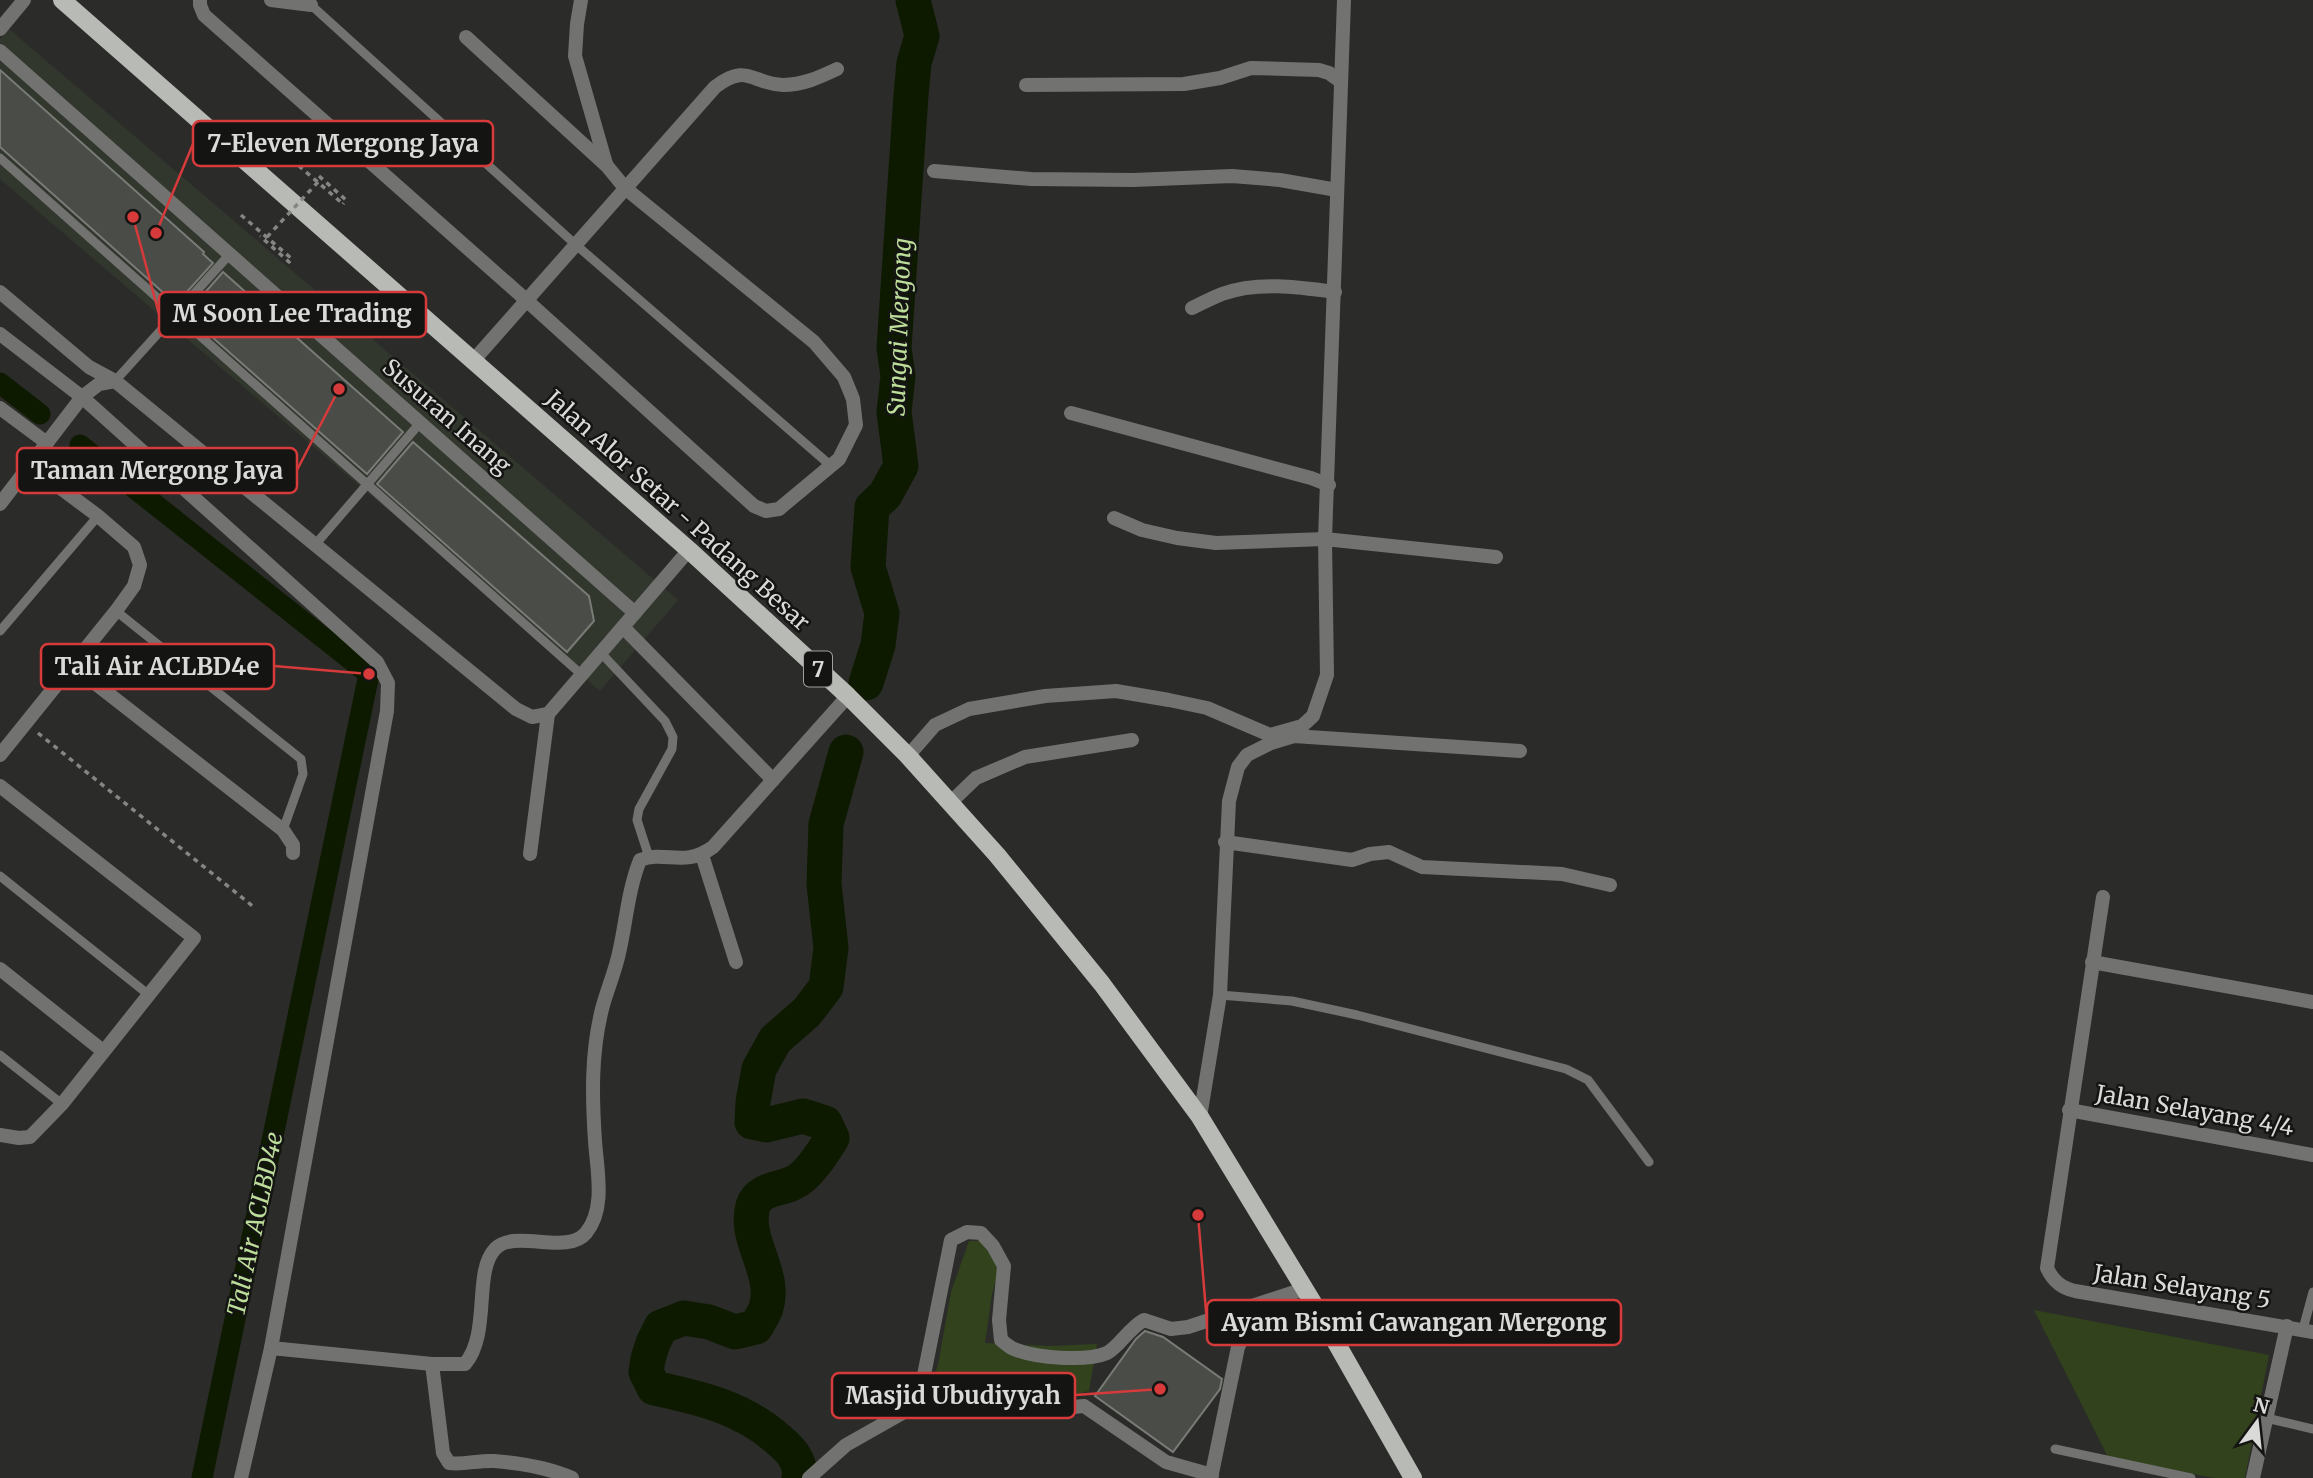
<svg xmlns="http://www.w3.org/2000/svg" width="2313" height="1478" font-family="Merriweather,serif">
<rect width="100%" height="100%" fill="#2b2c29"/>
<path fill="#32372e" d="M9 29 678 600 600 691 0 179V39Z"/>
<g fill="#31421d">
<path d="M969 1241H984L1001 1263 992 1294 985 1343 1051 1346 1097 1344 1089 1391C1035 1406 979 1407 922 1407L938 1365 951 1292Z"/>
<path d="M2034 1310 2269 1355 2245 1478H2214L2108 1457Z"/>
</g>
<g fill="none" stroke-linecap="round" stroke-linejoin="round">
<g stroke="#0e1a00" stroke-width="21">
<path d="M0 383 40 414"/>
<path d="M80 445 369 674 202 1478"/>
</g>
<g stroke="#0e1a00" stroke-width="35">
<path d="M866 683 878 645 882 613 868 567 872 507 885 495 901 466 894 412 898 376 894 348 911 95 914 63 922 36 913 0"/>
<path d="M799 1478C802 1462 791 1450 780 1441 744 1408 701 1398 654 1388L646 1372 648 1359 653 1343 661 1327 684 1318 709 1322 735 1332 756 1327C759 1321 764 1314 766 1308 777 1273 743 1240 753 1206 759 1188 779 1190 793 1183 808 1177 824 1151 832 1138L825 1123 803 1116 766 1125 752 1122 753 1102 759 1069 775 1040 807 1012 826 987 831 948 824 884 826 824 846 752"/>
</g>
</g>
<g fill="#4a4c48" stroke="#797b77" stroke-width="2">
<path d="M0 70 204 252 203 254 213 263 176 304 0 147Z"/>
<path d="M223 272 403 432 367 474 186 314Z"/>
<path d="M413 442 589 596 594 621 567 652 377 484Z"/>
<path d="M1145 1331 1163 1337 1222 1379 1220 1389 1173 1452 1095 1396 1136 1339Z"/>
</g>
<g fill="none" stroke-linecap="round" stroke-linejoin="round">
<g stroke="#858684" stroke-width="3.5" stroke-dasharray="5 5" stroke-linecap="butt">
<path d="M291 159 343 204"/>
<path d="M319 176 346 200 343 204"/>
<path d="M241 215 292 259 289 262 260 236"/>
<path d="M38 733 255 908"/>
</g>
<g stroke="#727371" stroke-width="9">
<path d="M311 5 575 244 830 465"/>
<path d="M0 158 582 675"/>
<path d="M115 381 229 255"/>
<path d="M314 546 420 423"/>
<path d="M116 611 301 759 303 774 283 830"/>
<path d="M0 631 98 516"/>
<path d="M601 653 665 721 673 737 672 749 639 809 637 820 649 857"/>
<path d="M0 876 149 995"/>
<path d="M1220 995 1292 1001 1357 1015 1566 1069 1588 1080 1649 1162"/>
<path d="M0 1055 62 1104"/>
<path d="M2303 1329 2313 1292"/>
<path d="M2266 1418 2313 1429"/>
<path d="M2055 1449 2191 1478"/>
</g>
<g stroke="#727371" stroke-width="14">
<path d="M200 0V5L204 15 525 299 754 506 766 511 779 509 839 459 856 425 853 399 844 377 814 342 625 188 607 166 466 37"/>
<path d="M271 0 311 5"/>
<path d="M581 0 577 24 575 56 606 164"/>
<path d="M0 29 24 0"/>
<path d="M0 51 635 613"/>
<path d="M1026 85 1184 84 1220 78 1251 68 1319 70 1329 73 1340 81"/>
<path d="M934 171 1031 179 1133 180 1232 176 1280 180 1337 190"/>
<path d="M0 292 89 367 115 381 516 709 532 717 548 714 689 550"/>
<path d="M1192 308C1202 303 1212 298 1222 294 1257 281 1299 287 1335 292"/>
<path d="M0 334 82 397 377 662 388 683 387 711 271 1348 241 1478"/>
<path d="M473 361 715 87C747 62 752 84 783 85 803 85 820 77 837 69"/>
<path d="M0 408 47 443"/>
<path d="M1071 413 1311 478 1329 485"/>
<path d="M0 504 82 397 99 384 115 381"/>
<path d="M1114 518 1142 530 1177 538 1216 543 1325 539 1496 557"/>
<path d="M623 627 773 780"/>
<path d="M73 666 283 830 293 845V853"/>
<path d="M0 755 116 611 134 586 140 565 134 547 98 516 31 466"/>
<path d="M908 756 935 725 969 709 1045 696 1116 691 1169 700 1207 708 1270 735 1302 726 1313 716 1327 675 1325 539 1344 0"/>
<path d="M0 786 194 938 62 1104 30 1137 19 1138 0 1135"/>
<path d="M950 803 976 778 1025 757 1132 740"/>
<path d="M1225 842 1352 860 1370 854 1389 852 1422 867 1562 874 1610 885"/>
<path d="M530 854 548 714"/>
<path d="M702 855 736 962"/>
<path d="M2103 897 2047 1268C2053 1281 2061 1288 2075 1291L2313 1332"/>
<path d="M2092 962 2313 1002"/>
<path d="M0 969 103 1051"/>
<path d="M2069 1110 2313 1155"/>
<path d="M1200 1117 1220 995 1229 801 1238 767 1247 755 1271 743 1294 736 1520 751"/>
<path d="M271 1348 432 1364H465C491 1333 473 1272 495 1249 514 1228 567 1256 586 1233 606 1209 597 1170 595 1141 592 1097 591 1053 602 1009 607 990 615 972 619 953 626 923 628 890 640 860 666 850 684 868 713 847L848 696"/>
<path d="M432 1364 443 1453 449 1463C464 1465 479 1460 494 1461 519 1463 549 1468 572 1478"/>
<path d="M906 1411 1039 1410 1084 1406 1166 1462 1212 1475"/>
<path d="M809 1478 846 1445 906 1411 923 1380 951 1240 967 1232 981 1233 993 1246 1004 1266 999 1320 1001 1340C1005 1343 1009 1347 1014 1349 1035 1358 1086 1362 1107 1353 1119 1347 1129 1328 1144 1320L1171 1329 1188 1327 1304 1289"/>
<path d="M1211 1478 1238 1347 1245 1333 1255 1328 1321 1316"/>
<path d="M2253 1478 2287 1326"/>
</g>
<path stroke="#b8bab6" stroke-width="18" d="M62 0 689 550 848 696 908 756 997 855 1102 984 1200 1117 1321 1316 1413 1478"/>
<path stroke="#858684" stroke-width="3.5" stroke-dasharray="5 5" stroke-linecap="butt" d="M267 237 318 182"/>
</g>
<g text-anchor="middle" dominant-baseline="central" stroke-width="5" stroke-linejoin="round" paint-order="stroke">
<rect fill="#141513" stroke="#9fa09e" stroke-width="2" x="804" y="651.5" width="28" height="35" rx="5"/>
<g font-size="21" font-weight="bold" fill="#dadbd9">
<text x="818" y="669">7</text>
</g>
<g font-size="23" fill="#dadbd9" stroke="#141513">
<text transform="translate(447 416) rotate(41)">Susuran Inang</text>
<text transform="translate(678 510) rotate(42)">Jalan Alor Setar - Padang Besar</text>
<text transform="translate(2195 1110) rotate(10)">Jalan Selayang 4/4</text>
<text transform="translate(2182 1286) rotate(9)">Jalan Selayang 5</text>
</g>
<g font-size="24" font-style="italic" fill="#bddd9a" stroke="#141513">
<text transform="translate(899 327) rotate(-88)">Sungai Mergong</text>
<text transform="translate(255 1224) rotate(-78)">Tali Air ACLBD4e</text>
</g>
</g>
<path fill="none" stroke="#d63a3a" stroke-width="2.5" d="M156 233L193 144M133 217L159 314M339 389L297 470M369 674L274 666M1198 1215L1207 1323M1160 1389L1075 1395"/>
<g fill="#d63a3a" stroke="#141513" stroke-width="2.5">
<circle cx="156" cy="233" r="7"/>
<circle cx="133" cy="217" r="7"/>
<circle cx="339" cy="389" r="7"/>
<circle cx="369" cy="674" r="7"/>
<circle cx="1198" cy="1215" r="7"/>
<circle cx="1160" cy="1389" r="7"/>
</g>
<g fill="#141513" stroke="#d63a3a" stroke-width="2.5">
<rect x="193" y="121" width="300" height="45" rx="7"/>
<rect x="159" y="292" width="267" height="45" rx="7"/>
<rect x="17" y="448" width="280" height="45" rx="7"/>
<rect x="41" y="644" width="233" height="45" rx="7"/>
<rect x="1207" y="1300" width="414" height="45" rx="7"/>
<rect x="832" y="1373" width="243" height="45" rx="7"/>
</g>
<g font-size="24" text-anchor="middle" font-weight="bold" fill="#dadbd9">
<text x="343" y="152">7-Eleven Mergong Jaya</text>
<text x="292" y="322">M Soon Lee Trading</text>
<text x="157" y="479">Taman Mergong Jaya</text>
<text x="157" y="675">Tali Air ACLBD4e</text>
<text x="1414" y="1331">Ayam Bismi Cawangan Mergong</text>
<text x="953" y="1404">Masjid Ubudiyyah</text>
</g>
<g transform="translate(2257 1422) rotate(15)" stroke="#141513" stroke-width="5" paint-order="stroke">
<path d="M0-5L12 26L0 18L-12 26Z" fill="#dadbd9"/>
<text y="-10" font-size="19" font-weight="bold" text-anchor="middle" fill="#dadbd9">N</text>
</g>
</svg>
